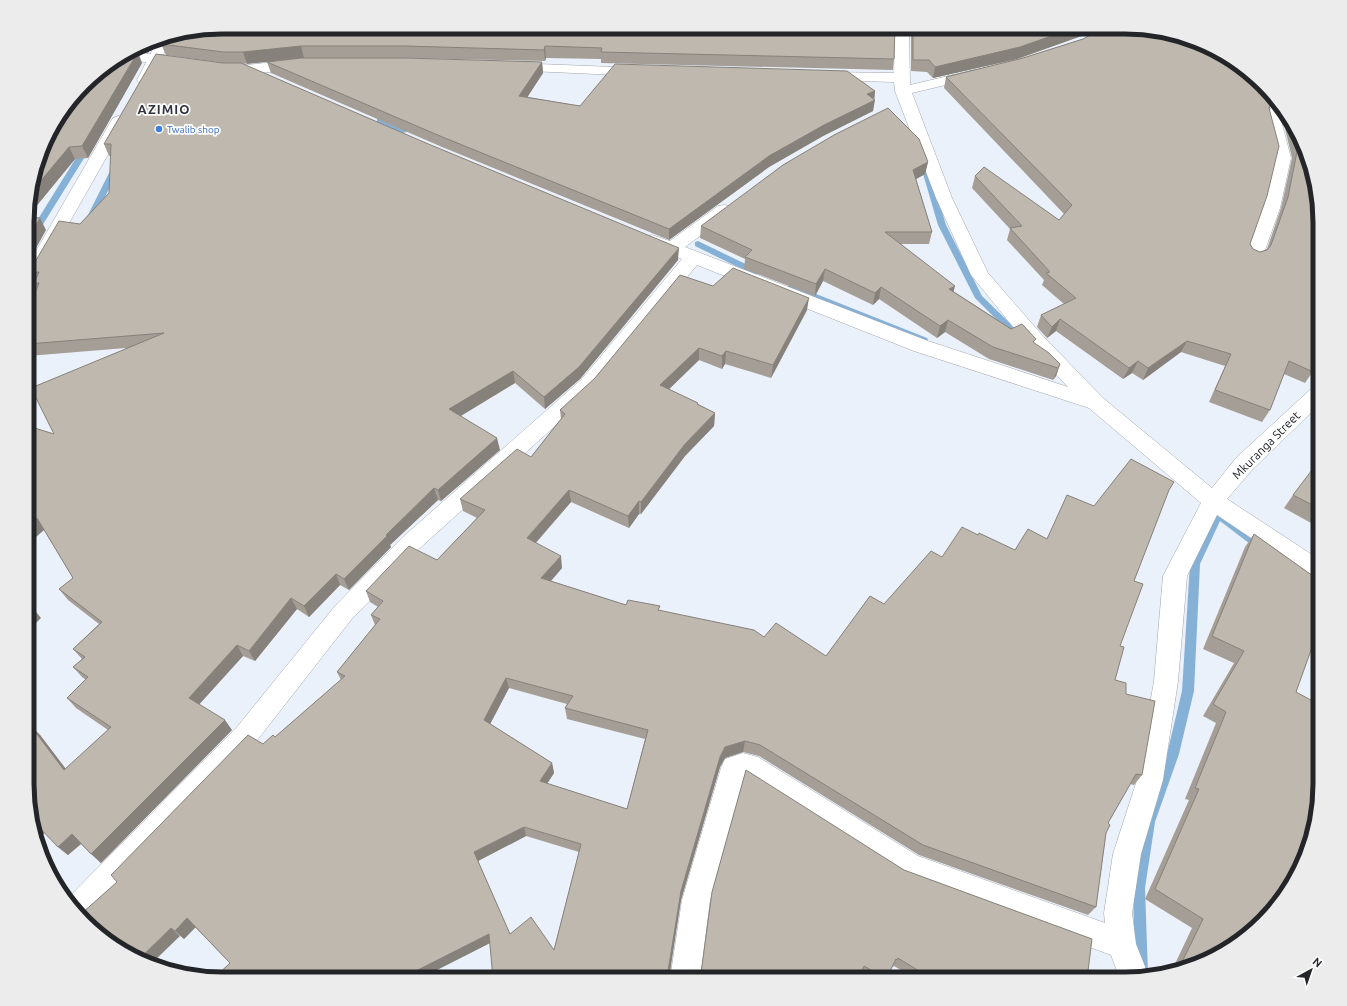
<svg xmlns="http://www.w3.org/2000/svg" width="1347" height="1006" font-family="Ubuntu,sans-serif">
<rect width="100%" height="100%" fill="#ebf1fb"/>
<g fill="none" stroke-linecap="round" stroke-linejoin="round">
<g fill="#85b1d7" fill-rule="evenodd">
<path d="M377 119H383L410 131 403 133 377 123Z"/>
<path d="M84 145 91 147 37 234H31L30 232Z"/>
<path d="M113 165H116L120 167 94 219 90 221H87L86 219Z"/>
<path d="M922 165H928L929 167 946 225 982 296 1019 332 1020 334 1019 336H1013L975 298 938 225 921 167Z"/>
<path d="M698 241 758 270 759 272 758 274H752L695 246V242Z"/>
<path d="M791 284 927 338 928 340 924 343 921 342 788 289 787 287Z"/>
<path d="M1214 507 1266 544 1267 547 1266 550H1258L1220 521 1200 564 1194 691 1179 754 1155 822 1145 888 1148 974 1135 977 1133 888 1143 822 1167 754 1182 691 1190 564 1212 515 1209 511 1210 508Z"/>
</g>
<g stroke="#a1a6b0" stroke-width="1">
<g id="minor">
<path d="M895 27H909L910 85 974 70 979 71 981 74 979 77 912 93 952 198 988 273 1041 334 1103 398 1212 488 1236 458 1313 387 1320 385V404L1252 470 1227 499 1320 560V581L1312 579 1217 515 1187 576 1178 681 1163 780 1141 854 1132 913 1136 944 1148 974 1120 979 1111 955 900 877 744 778 710 900 700 979H670L682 900 721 768 725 759 743 753 758 757 918 856 1105 923 1104 913 1113 854 1137 780 1154 681 1163 576 1201 503 1089 408 914 351 697 265 595 390 420 548 351 620 255 743 85 920 68 898 237 727 335 606 404 536 581 380 682 259 646 245 643 241 646 237 652 235 670 241 718 206 724 205 730 206 733 210 730 214 685 247 928 341 1068 387 1027 344 971 275 936 198 895 91 894 82 826 80 821 79 819 76 821 73 826 72 894 73Z"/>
<path d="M133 52 177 58 182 59 184 62 182 65 177 66 121 59Z"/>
<path d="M298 59 303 60 305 63 303 66C280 72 241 77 218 71L216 68 218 65H247Z"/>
<path d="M512 63 640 68 645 69 647 72 645 75 640 76 507 70 505 67 507 64Z"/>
<path d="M1276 104 1284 114 1281 120 1291 158 1280 208 1263 256 1260 260 1254 262 1248 260 1245 256 1262 208 1275 158 1265 120 1271 108Z"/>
</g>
</g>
<g stroke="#a1a6b0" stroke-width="1">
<g id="tertiary">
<path d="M173 35 149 83H139L137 80 159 37Z"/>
<path d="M119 116 125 118 127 121 38 278 35 282 29 284V263L111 121 113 118Z"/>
</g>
</g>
<use href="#minor" fill="#fff" fill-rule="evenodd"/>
<use href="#tertiary" fill="#fff" fill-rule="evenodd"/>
</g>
<g fill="#a49e96" fill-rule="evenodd">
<path d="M222 27 894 59 893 70 601 63V59L546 58 545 61 407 58H304L542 62 543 73 527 97 580 106 875 91 873 111 823 136 769 167 669 240 442 147 271 73 267 62 299 58 242 64 678 260 580 379 545 409 515 383 461 416 500 450 441 501 438 500 390 545 391 547 349 590 340 585 309 617 297 609 255 661 243 656 199 704 232 730 101 863 81 844 68 855 58 847 30 725 40 735 66 769 108 730 76 708 67 698 86 680 82 677 73 667 82 659 73 649 99 624 68 600 59 589 73 578 44 530 28 544V426L54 434 126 348 28 356V311L37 289 35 285H31L29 282V271L80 224 109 193 111 156H109L104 144 217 62 166 55 161 44Z"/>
<path d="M911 27H1095L1087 34 1017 59 933 78 927 72 911 71Z"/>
<path d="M156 39 148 53 136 51Z"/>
<path d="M1083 39 1270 107 1269 108 1250 244 1253 249 1260 252 1267 249 1281 208 1292 158 1283 120 1284 115 1300 136 1320 361 1305 383 1284 374 1270 410 1262 422 1209 402 1225 366 1181 352 1143 380 1132 373 1123 379 1056 331 1047 338 1037 327 1041 315 1064 304 1042 285 1044 280 1007 240 1010 229 972 188 975 176 1059 220 1064 214 944 88 946 77 1023 58Z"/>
<path d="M142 63 88 158 75 159 29 215V196L53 124Z"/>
<path d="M928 162 925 174 916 179 932 232 929 244H901L953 291 1035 344 1060 364 1056 376 1053 380 989 359 945 332 937 338 879 299 873 305 823 281 815 296 744 269 745 259 700 238 701 226Z"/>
<path d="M713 286 807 310 771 378 725 364 722 369 699 360 669 389 715 413 714 426 685 456 641 514H639L629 528 571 502 536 543 562 568 551 581 626 605 660 611 764 637 826 656 884 604 942 557 978 535 1015 550 1047 539 1094 506 1166 496 1134 581 1120 646 1115 680 1126 694 1142 775 1134 785 1130 784 1108 823 1106 833 1096 907 1088 915 919 855 759 756 743 752 725 758 720 767 681 900 669 972 670 973H701L904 870 1087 979H916L894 966 893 967H892L886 979H869L860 974 493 979 490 943 419 979H213L230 963 195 927 184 939 117 882 263 744 275 737 341 680 337 672 375 625 371 615 378 607 370 602 366 591 437 560 477 518 463 511 460 499 531 457 561 419 560 410ZM509 688 567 704 565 708 567 719 645 739 627 809 547 784 554 773 552 763 490 724ZM526 836 579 852 554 950 510 934 478 861Z"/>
<path d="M1320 463V528L1284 508 1293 495Z"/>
<path d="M1254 534 1320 581V630L1318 629 1296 692 1315 735 1211 959 1173 968 1192 928 1145 899 1189 800 1185 799 1216 723 1203 716 1234 663 1203 649 1245 547Z"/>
</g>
<g fill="#86817a">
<path d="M1077 27H1095L1087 34 1017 59 933 78 935 67Z"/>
<path d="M156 39 148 53 145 45Z"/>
<path d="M301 46 304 58 247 64 243 52Z"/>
<path d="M545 46 546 58 545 61 544 50Z"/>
<path d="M138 52 142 63 88 158 82 146Z"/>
<path d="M542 62 543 73 521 107 519 96Z"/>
<path d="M875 91 874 101 875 100 873 111 823 136 769 167 669 240V229L769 156 867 94Z"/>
<path d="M1273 100 1276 104 1270 107 1264 119Z"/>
<path d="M69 147 75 159 29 215V195Z"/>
<path d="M928 162 925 174 911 182 913 170Z"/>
<path d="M40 218 46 230 29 261V237Z"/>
<path d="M679 248 678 260 580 379 545 409 544 397Z"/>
<path d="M825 269 823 281 815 296 816 284Z"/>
<path d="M955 286 952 298 949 289Z"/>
<path d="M881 287 879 299 873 305 875 293Z"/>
<path d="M809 298 807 310 771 378 773 365Z"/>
<path d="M1060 319 1056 331 1047 338 1052 327Z"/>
<path d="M948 320 945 332 937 338 940 326Z"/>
<path d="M1187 341 1181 352 1143 380 1148 368Z"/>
<path d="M699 348V360L661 397 660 385Z"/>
<path d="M726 351 725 364 722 369V356Z"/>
<path d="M1138 361 1132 373 1123 379 1129 368Z"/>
<path d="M1060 364 1056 376 1053 380 1058 368Z"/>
<path d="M513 371 515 383 452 421 449 409Z"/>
<path d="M715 413 714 426 685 456 641 514V502L685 444Z"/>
<path d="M497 438 500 450 441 501 438 490Z"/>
<path d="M434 488 438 500 390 545 391 547 349 590 344 579 386 535Z"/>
<path d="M569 490 571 502 529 550 527 538Z"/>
<path d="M639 501V514L629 528 628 516Z"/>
<path d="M37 518 45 529 28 544V525Z"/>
<path d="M561 556 562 568 543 590 541 578Z"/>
<path d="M336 574 340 585 309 617 304 606Z"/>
<path d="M291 598 297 609 255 661 249 651Z"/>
<path d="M32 607 41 618 28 631V611Z"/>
<path d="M237 645 243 656 196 708 189 698Z"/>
<path d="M506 678 509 688 487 730 484 720Z"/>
<path d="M225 720 232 730 101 863 91 854Z"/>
<path d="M30 725 40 735 74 780 64 770Z"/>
<path d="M745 741 743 752 725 758 720 767 681 900 669 979 668 971 681 891 720 757 725 747Z"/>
<path d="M552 763 554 773 542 791 540 781Z"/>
<path d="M35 823 46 832 38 838 35 824Z"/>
<path d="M524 827 526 836 478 861 474 852Z"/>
<path d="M72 834 82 843 68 855 58 847Z"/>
<path d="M187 918 196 927 184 939 175 931Z"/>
<path d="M171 928 180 936 150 965 147 964 139 959Z"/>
<path d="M489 934 492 942 419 979H400Z"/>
</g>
<g fill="#bfb8ae" stroke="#86817a" fill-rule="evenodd">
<path d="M222 27H895L894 59 601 52 602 48 545 46 544 50 405 46H301L243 52H223L161 44 165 36Z"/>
<path d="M913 27H1077L1020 47 935 67 929 60H913Z"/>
<path d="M1105 27H1138L1200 42 1254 75 1273 100 1269 108 1279 146 1267 196 1250 244 1253 249 1260 252 1267 250 1271 245 1288 197 1298 147 1293 127 1300 136 1320 221V361L1313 372 1289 361 1270 410 1215 390 1231 354 1187 341 1148 368 1138 361 1129 368 1060 319 1052 327 1041 315 1076 298 1046 273 1050 272 1010 228 1022 226 975 176 984 167 1059 220 1072 205 946 77 1023 58 1083 39Z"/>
<path d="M134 52H138L82 146 69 147 29 195 53 124 93 75Z"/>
<path d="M156 54 223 63H241L426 143 679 248 579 367 544 397 513 371 449 409 497 438 438 490 434 488 386 535 387 536 344 579 336 574 304 606 291 598 249 651 237 645 189 698 225 720 91 854 72 834 58 847 35 823V824L27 797 28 726 30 725 64 770 111 727 67 698 88 677 73 667 85 657 73 649 102 622 59 589 73 578 37 518 28 525V426L54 434 31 388 164 333 28 344V311L39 283H34L39 272 29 273V271L32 267 59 221 80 224 109 193 111 144H104Z"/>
<path d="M301 58H405L542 62 519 96 580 106 615 64 847 71 875 91 867 94 875 100 824 125 769 156 669 229 440 136 267 62Z"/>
<path d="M888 108 919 139 928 162 913 170 932 232H885L955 286 949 289 1011 329 1022 324 1036 339 1033 342 1049 353 1060 364 1058 368 993 347 948 320 940 326 881 287 875 293 825 269 816 284 745 257 752 250 701 226 783 165 834 135Z"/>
<path d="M29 217 40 218 29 237Z"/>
<path d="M733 268 809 298 773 365 726 351 722 356 699 348 660 385 698 403 697 404 715 413 685 444 641 502 639 501 628 516 569 490 527 538 561 556 541 578 626 605 628 600 660 606 658 610 754 630 764 637 776 623 826 656 870 596 884 604 931 551 942 557 962 527 978 535 979 533 1015 550 1028 529 1047 539 1067 495 1094 506 1131 459 1174 482 1169 490 1134 581 1143 584 1120 646 1124 647 1115 680 1126 683V694L1155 701 1142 775 1136 774 1108 823 1110 825 1106 833 1096 907 923 845 760 745 745 741 725 747 720 757 681 891 668 971 670 973H701L712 892 746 770 904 870 1092 939 1087 979H932L898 958 897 960 896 959 886 979 864 966 858 979H493L489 934 400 979H213L230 963 187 918 175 931 171 928 139 959 93 931 81 914 117 882 111 875 248 735 263 744 273 735 275 737 345 676 337 672 380 619 371 615 383 601 366 591 409 546 437 560 485 510 460 499 517 449 531 457 565 414 560 410 595 378 680 275 713 286ZM506 678 573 696 565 708 648 730 627 809 540 781 552 763 484 720ZM524 827 581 844 554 950 531 917 510 934 474 852Z"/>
<path d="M1318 462 1320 463V509L1293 495Z"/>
<path d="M1254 534 1320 581V625L1296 692 1320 705V726L1315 735 1320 737V797L1305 859 1272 913 1211 959 1186 965 1182 962 1203 919 1155 889 1199 789 1195 788 1226 712 1213 704 1244 651 1212 636Z"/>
<path d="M28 606 32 607 28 611Z"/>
</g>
<circle fill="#3f7fe0" stroke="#fdfdfd" stroke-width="1.5" cx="159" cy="129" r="4"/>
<g text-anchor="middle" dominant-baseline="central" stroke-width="3.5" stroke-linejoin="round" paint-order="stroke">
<g font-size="10" fill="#366cbe" stroke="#fdfdfd" text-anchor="start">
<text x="167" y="129">Twalib shop</text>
</g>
<g font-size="12" fill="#232529" stroke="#fdfdfd">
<text transform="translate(1266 445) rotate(-45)">Mkuranga Street</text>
</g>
<g font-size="13" font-weight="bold" letter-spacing="1" fill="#31353d" stroke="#fdfdfd">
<text x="164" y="109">AZIMIO</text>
</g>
</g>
<path d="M0 0H1347V1006H0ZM222 34H1125A188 188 0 0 1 1313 222V784A188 188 0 0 1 1125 972H222A188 188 0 0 1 34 784V222A188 188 0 0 1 222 34Z" fill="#ececec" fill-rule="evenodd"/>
<path fill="none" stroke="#232529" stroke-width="5" d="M222 34H1125A188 188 0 0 1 1313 222V784A188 188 0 0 1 1125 972H222A188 188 0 0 1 34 784V222A188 188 0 0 1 222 34Z"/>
<g transform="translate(1311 970) rotate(40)" stroke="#fdfdfd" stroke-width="3" paint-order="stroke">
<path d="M0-3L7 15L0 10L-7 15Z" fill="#232529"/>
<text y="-6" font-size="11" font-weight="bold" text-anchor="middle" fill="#232529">N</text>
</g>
</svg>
